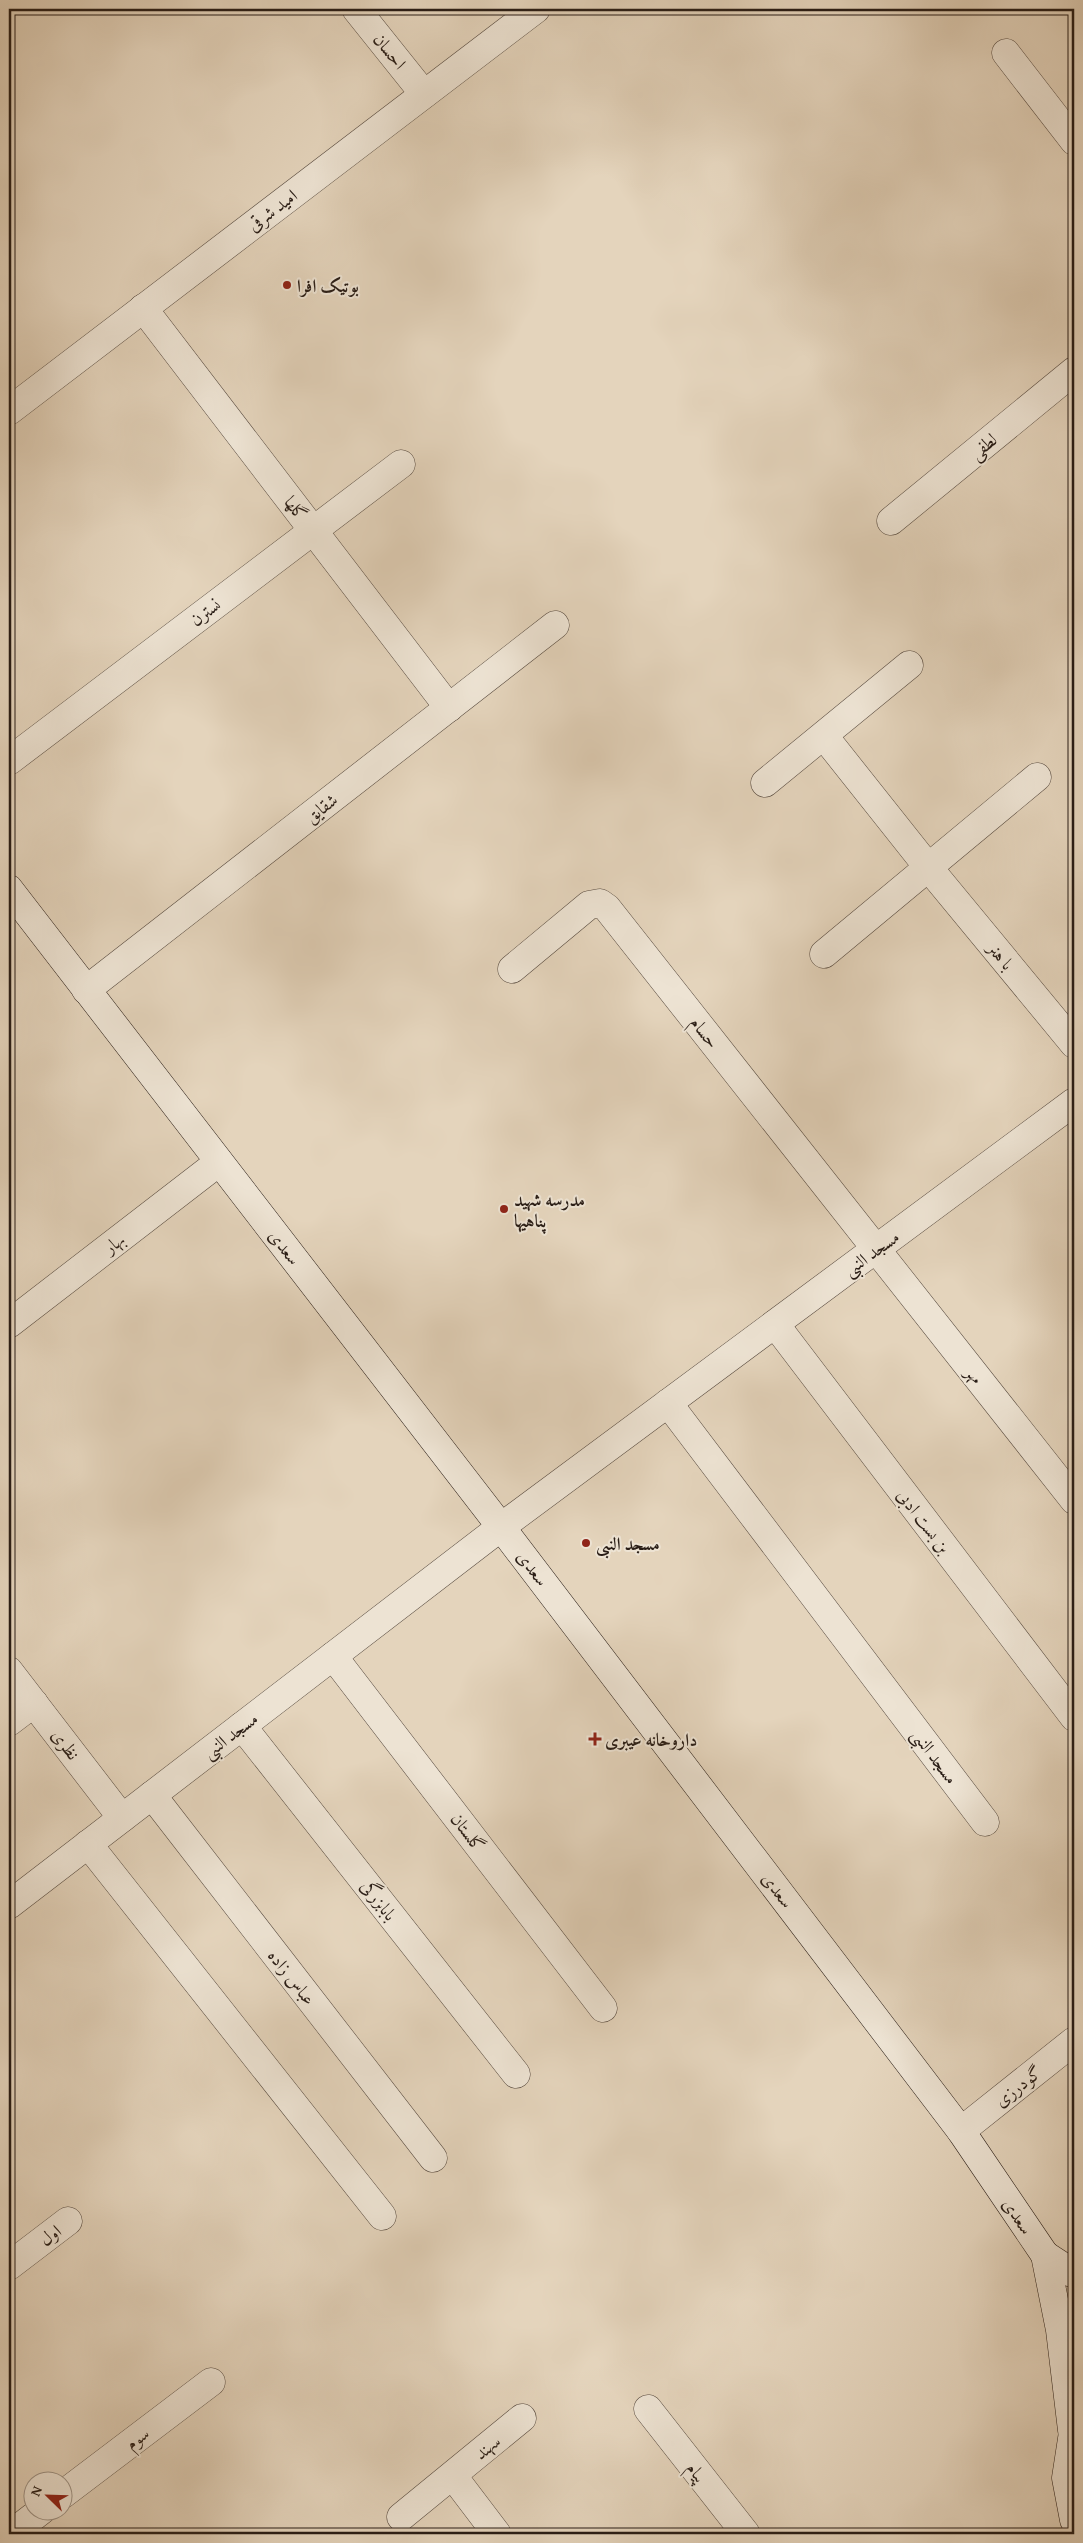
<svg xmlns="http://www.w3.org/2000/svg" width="1083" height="2543" font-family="'Gentium Book Plus',Amiri,serif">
<rect width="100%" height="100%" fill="#e4d4bc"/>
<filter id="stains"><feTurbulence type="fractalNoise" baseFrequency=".004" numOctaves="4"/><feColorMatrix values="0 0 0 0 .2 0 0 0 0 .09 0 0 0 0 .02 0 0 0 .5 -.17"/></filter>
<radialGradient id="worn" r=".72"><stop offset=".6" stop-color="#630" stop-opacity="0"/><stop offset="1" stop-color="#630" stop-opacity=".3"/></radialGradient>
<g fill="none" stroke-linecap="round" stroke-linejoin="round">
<g stroke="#584b40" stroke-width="29">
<g id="minor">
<path d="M356 9 424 94"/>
<path d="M1006 53 1074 141"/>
<path d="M143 308 449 708"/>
<path d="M9 411 536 9"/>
<path d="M891 521 1074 371"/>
<path d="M824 736 928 867 1074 1044"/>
<path d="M9 761 401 464"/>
<path d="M765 783 909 665"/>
<path d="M824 954 1037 777"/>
<path d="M512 969 589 905 600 903 607 908 1074 1500"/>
<path d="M86 990 555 625"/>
<path d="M9 1324 219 1162"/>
<path d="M775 1324 1074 1717"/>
<path d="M668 1403 985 1822"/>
<path d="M333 1656 603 2008"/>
<path d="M9 1671 122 1818"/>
<path d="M9 1722 34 1703"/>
<path d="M242 1726 516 2074"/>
<path d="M152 1795 433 2158"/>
<path d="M88 1844 382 2216"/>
<path d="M9 1905 501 1527"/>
<path d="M961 2131 1074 2041"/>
<path d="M9 2266 68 2221"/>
<path d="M648 2409 746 2534"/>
<path d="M453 2476 497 2534"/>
<path d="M62 2495 211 2382"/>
<path d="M401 2517 522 2418"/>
<path d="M11 2534 42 2510"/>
</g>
</g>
<g stroke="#584b40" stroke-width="29">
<path id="tertiary" d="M501 1527 1074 1102"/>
</g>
<g stroke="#291d16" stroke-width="29">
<g id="secondary">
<path d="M9 889 501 1527 961 2131 1045 2255"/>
<path d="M1074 2426 1066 2478 1074 2520"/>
<path d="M1072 2430 1060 2330 1045 2255 1074 2274"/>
</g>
</g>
<use href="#minor" stroke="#ede3d3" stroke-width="28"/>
<use href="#tertiary" stroke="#ede3d3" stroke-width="28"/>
<use href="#secondary" stroke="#ede3d3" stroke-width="28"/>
</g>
<g fill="#8f2418" stroke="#ede3d3" stroke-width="2">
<circle cx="287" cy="285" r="5"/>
<circle cx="504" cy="1209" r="5"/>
<circle cx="586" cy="1543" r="5"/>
<path d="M592.5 1731.5h5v5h5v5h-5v5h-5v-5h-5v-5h5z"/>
</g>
<g text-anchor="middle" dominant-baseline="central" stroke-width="4" stroke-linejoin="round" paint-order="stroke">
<g font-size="18" fill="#291d16" stroke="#ede3d3">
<text transform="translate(390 51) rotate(51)">احسان</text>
<text transform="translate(272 210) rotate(-37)">امید شرقی</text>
<text transform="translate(983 446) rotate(-39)">لطفی</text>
<text transform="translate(296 508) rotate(52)">گلها</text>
<text transform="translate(205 612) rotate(-37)">نسترن</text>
<text transform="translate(321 808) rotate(-38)">شقایق</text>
<text transform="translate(1001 956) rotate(50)">با هنر</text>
<text transform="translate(705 1032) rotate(52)">حسام</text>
<text transform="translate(114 1243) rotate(-37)">بهار</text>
<text transform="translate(285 1247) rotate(52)">سعدی</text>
<text transform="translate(871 1253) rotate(-36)">مسجد النبی</text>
<text transform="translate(975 1375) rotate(52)">مهر</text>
<text transform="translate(924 1521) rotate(53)">بن بست ادبی</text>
<text transform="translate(533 1568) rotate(53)">سعدی</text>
<text transform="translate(230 1735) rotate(-37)">مسجد النبی</text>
<text transform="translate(66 1744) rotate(53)">نظری</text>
<text transform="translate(935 1756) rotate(53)">مسجد النبی</text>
<text transform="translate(468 1832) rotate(53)">گلستان</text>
<text transform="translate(778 1890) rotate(53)">سعدی</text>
<text transform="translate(379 1900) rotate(52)">بابابزرگی</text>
<text transform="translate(292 1977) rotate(52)">عباس زاده</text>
<text transform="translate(1018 2086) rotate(-38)">گودرزی</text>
<text transform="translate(1018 2216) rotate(56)">سعدی</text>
<text transform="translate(50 2235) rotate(-37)">اول</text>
<text transform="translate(137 2438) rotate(-37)">سوم</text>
<text transform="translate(487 2447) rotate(-40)">سهند</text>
<text transform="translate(697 2472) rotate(52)">پیام</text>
</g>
<g font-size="18" font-weight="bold" fill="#291d16" stroke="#ede3d3" text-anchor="start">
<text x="297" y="285">بوتیک افرا</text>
<text x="514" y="1199">مدرسه شهید<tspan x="514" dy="21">پناهیها</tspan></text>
<text x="596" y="1543">مسجد النبی</text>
<text x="605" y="1739">داروخانه عیبری</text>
</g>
</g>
<rect width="1083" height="2543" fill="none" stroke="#e4d4bc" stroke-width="30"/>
<rect x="10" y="10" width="1063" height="2523" fill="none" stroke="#291d16" stroke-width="2.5"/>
<rect x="15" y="15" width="1053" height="2513" fill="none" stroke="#291d16"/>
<g transform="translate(48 2496) rotate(293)"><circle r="24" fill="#ede3d3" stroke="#9f9487"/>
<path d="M0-4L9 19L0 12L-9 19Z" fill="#8f2418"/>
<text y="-8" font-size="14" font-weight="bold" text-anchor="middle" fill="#291d16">N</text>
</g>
<rect width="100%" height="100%" filter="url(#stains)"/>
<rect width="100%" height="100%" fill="url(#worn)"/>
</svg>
